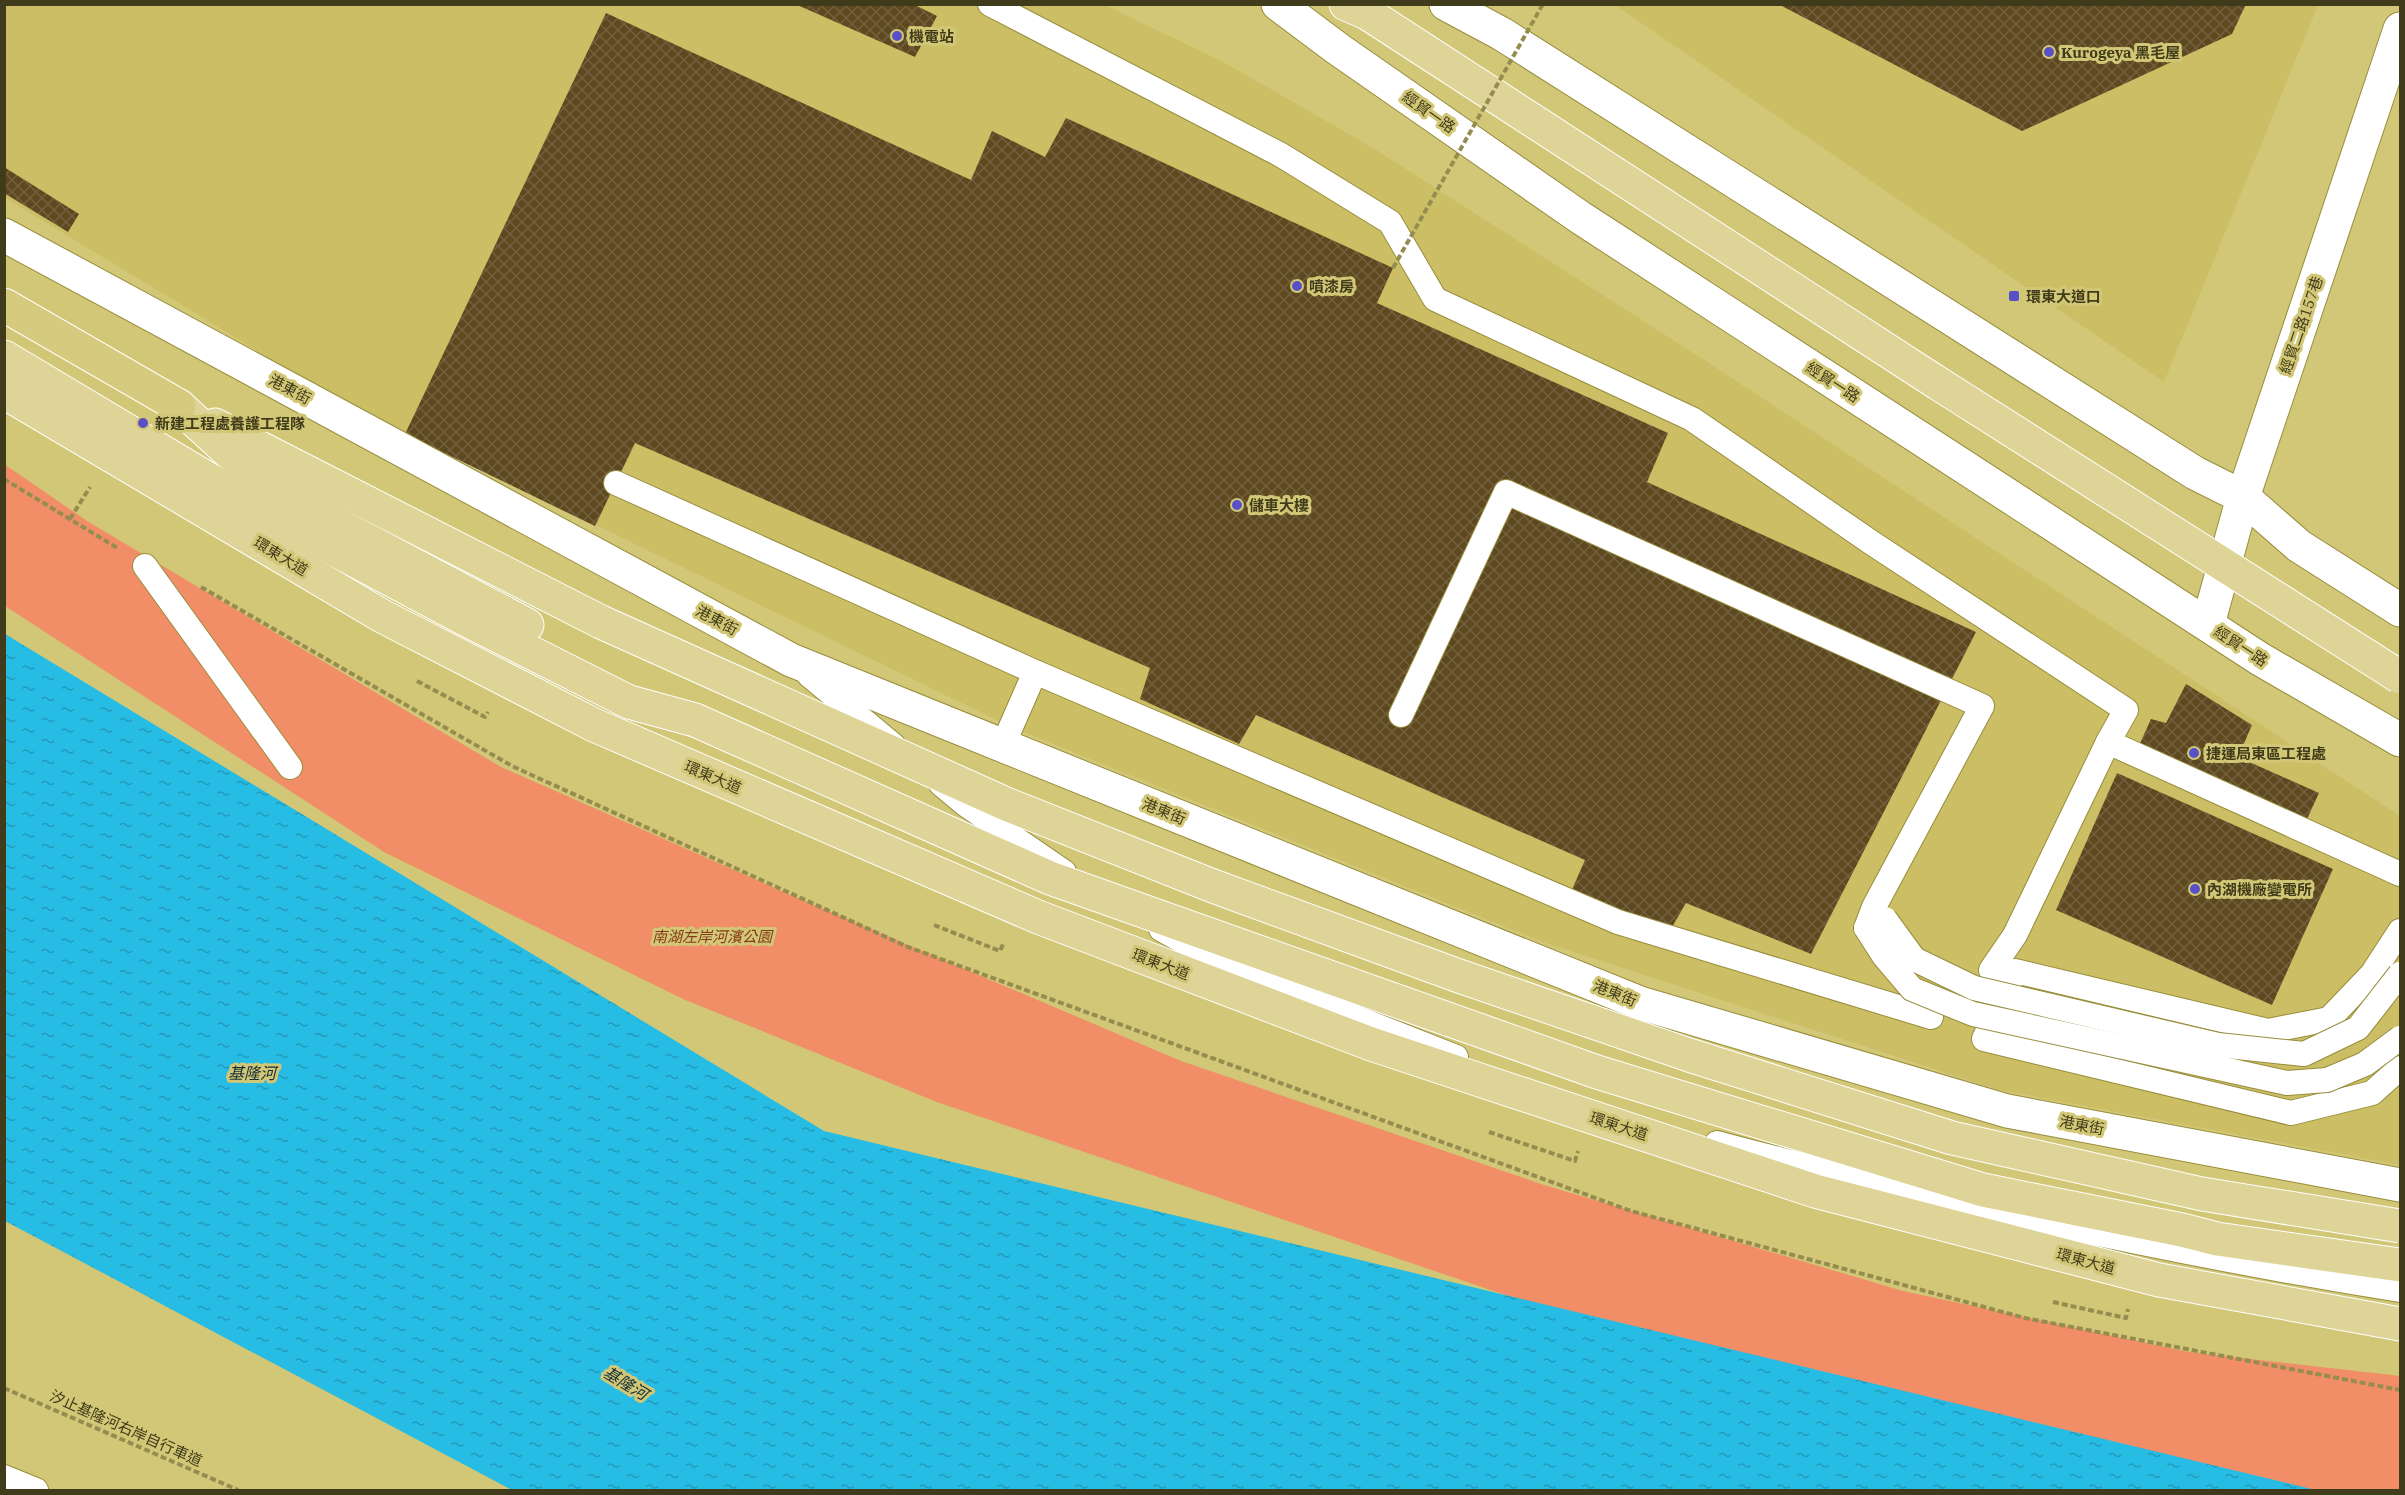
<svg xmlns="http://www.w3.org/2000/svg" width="2405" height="1495" font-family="'IBM Plex Serif','Noto Sans TC',serif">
<defs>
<pattern id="water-ripples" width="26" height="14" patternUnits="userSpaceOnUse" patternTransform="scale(1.5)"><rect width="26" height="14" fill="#26bce4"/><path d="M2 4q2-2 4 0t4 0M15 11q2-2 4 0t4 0" fill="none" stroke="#229ab8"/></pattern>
<pattern id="building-cross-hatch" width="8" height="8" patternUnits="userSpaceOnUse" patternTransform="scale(1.5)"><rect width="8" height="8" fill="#5d481f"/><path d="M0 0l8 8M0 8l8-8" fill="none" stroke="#72613e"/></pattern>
</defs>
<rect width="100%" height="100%" fill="#d2c776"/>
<g fill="#cbbe64">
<path d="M4 5H1105L1225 63 1373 148 1698 356 2400 816V1165L1999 1090 1543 942 1011 727 337 399 5 198Z"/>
<path d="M1615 5H2318L2164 382Z"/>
</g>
<path fill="#f18d67" d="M4 464 87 521 501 767 779 890 1181 1061 1544 1185 1903 1291 2188 1352 2400 1376V1490H2248L1779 1388 937 1102 683 999 384 852 5 606Z"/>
<path fill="url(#water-ripples)" d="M5 634 824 1131 2316 1490H512L5 1221Z"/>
<g fill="url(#building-cross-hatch)">
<path d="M795 4H913L937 16 915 57Z"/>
<path d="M1778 4H2246L2232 34 2022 131Z"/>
<path d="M606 13 971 180 992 131 1045 157 1066 118 1393 268 1377 303 1668 433 1647 482 1976 632 1811 954 1686 903 1668 934 1571 892 1585 860 1256 715 1239 744 1140 699 1150 668 635 443 595 526 405 434Z"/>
<path d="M4 167 79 214 68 232 4 193Z"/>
<path d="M2186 684 2252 725 2238 757 2319 793 2306 821 2138 748 2151 719 2166 723Z"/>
<path d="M2117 773 2333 869 2272 1005 2056 910Z"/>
</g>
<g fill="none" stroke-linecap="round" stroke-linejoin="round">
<g stroke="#988d3c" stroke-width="26">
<g id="service">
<path d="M990 4 1281 155 1390 222 1435 299 1692 419 1872 543 2126 710 2108 742"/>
<path d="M616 483 1035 672 1618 922 1931 1017"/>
<path d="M145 566 290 767"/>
<path d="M809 675 893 745"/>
<path d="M1401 715 1506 492 1982 706 1874 907 1866 928"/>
<path d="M1003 745 1035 672"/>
<path d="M941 784 965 804 1064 872"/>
<path d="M1161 929 1226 966 1456 1057"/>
<path d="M2400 931 2372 974 2329 1019 2268 1031 2015 971 1984 1039 2291 1113 2372 1093 2400 1068"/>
<path d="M1991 970 2015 935 2108 742 2400 874"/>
<path d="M1717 1143C1942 1203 2170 1253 2400 1290"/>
<path d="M4 1477 36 1490"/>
</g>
</g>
<g stroke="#988d3c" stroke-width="35">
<g id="minor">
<path d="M4 235 791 660 1640 1003 2007 1111 2400 1185"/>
<path d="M2208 624 2243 497 2400 29"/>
</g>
</g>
<g stroke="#988d3c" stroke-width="35">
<g id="tertiary">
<path d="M1278 4 1338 49 1581 218 2260 659 2400 740"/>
<path d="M1446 4 1502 34 2195 473 2243 497 2299 546 2400 610"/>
</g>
</g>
<g stroke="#fff" stroke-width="35">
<g id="trunk">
<path d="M1346 4 1367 13 1936 382"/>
<path d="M4 357 255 507 463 618 629 702 695 720"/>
<path d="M4 392 382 616 594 725 1038 917 1371 1044 1815 1191 2159 1280 2400 1324"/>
<path d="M179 406 267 487 527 625"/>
<path d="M215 425 601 622"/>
<path d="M2182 1230 2217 1239 2400 1265"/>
</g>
</g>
<g stroke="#fff" stroke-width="35">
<path id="motorway" d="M4 305 179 406"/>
</g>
<g stroke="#958d50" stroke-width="4" stroke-dasharray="6 3" stroke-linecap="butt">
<path d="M4 479 119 549"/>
<path d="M70 519 90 487"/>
<path d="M201 587 512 766 908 947 1631 1211 2025 1318 2400 1390"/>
<path d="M417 681 485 717 488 712"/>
<path d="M934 925 1000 951 1004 942"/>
<path d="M1489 1132 1575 1161 1578 1151"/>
<path d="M2053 1302 2126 1318 2128 1309"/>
<path d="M4 1388 238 1490"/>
</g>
<use href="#service" stroke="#fff" stroke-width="24"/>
<use href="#minor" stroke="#fff" stroke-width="33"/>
<use href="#tertiary" stroke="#fff" stroke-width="33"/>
<use href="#trunk" stroke="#ded498" stroke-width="33"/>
<use href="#motorway" stroke="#d5ca7e" stroke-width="33"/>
<g stroke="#988d3c" stroke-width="26" stroke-linecap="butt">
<g id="service-bridge">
<path d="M1885 919 1914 959 1974 988 2218 1045 2304 1054 2358 1028 2400 974"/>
<path d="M1866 928 1884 956 1912 989 1973 1014 2287 1083 2327 1080 2365 1064 2400 1038"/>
</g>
</g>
<g stroke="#fff" stroke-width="35" stroke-linecap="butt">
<g id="trunk-bridge">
<path d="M1936 382 2400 677"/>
<path d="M601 622 1006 804 1213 886 1459 976 1689 1055 1952 1138 2202 1194 2400 1226"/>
<path d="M695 720 1050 878 1597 1072 1983 1190 2182 1230"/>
</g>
</g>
<path stroke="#958d50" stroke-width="4" stroke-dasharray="6 3" stroke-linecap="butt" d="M1393 268 1543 4"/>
<use href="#service-bridge" stroke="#fff" stroke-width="24"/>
<use href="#trunk-bridge" stroke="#ded498" stroke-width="33"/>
</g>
<g fill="#5950c8" stroke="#d2c776" stroke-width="2">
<circle cx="897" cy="36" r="6"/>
<circle cx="2049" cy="52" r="6"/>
<circle cx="1297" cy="286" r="6"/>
<rect x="2008" y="290" width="12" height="12" rx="3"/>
<circle cx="143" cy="423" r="6"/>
<circle cx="1237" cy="505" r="6"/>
<circle cx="2194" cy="753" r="6"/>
<circle cx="2195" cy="889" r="6"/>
</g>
<g text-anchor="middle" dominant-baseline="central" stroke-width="6" stroke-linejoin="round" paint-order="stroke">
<g font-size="15" font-weight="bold" fill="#403b1a" stroke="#d2c776" text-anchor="start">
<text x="909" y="36">機電站</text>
<text x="2061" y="52">Kurogeya 黑毛屋</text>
<text x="1309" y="286">噴漆房</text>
<text x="2026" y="296">環東大道口</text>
<text x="155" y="423">新建工程處養護工程隊</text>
<text x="1249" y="505">儲車大樓</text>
<text x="2206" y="753">捷運局東區工程處</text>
<text x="2207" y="889">內湖機廠變電所</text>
</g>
<g font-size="15" fill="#403b1a" stroke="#d2c776">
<text transform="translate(1429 112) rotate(35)">經貿一路</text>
<text transform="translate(2301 325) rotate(-71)">經貿二路157巷</text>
<text transform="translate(1833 382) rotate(33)">經貿一路</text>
<text transform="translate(290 389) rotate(28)">港東街</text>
<text transform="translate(281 556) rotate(31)">環東大道</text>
<text transform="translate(717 620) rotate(28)">港東街</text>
<text transform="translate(2241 646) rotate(33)">經貿一路</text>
<text transform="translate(713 777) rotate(23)">環東大道</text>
<text transform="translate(1164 811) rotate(22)">港東街</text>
<text transform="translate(1161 964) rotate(21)">環東大道</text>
<text transform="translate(1615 993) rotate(22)">港東街</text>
<text transform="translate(2082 1125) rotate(11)">港東街</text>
<text transform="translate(1619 1126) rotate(18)">環東大道</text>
<text transform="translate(2086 1261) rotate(15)">環東大道</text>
<text transform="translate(126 1428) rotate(24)">汐止基隆河右岸自行車道</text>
</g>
<g font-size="15" font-style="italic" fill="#86391a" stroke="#d2c776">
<text x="712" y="936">南湖左岸河濱公園</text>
</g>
<g font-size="16" font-style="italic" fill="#122f38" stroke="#d2c776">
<text x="252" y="1073">基隆河</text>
<text transform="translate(626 1383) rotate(31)">基隆河</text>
</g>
</g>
<rect width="2405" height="1495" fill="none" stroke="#403b1a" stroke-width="12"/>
</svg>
